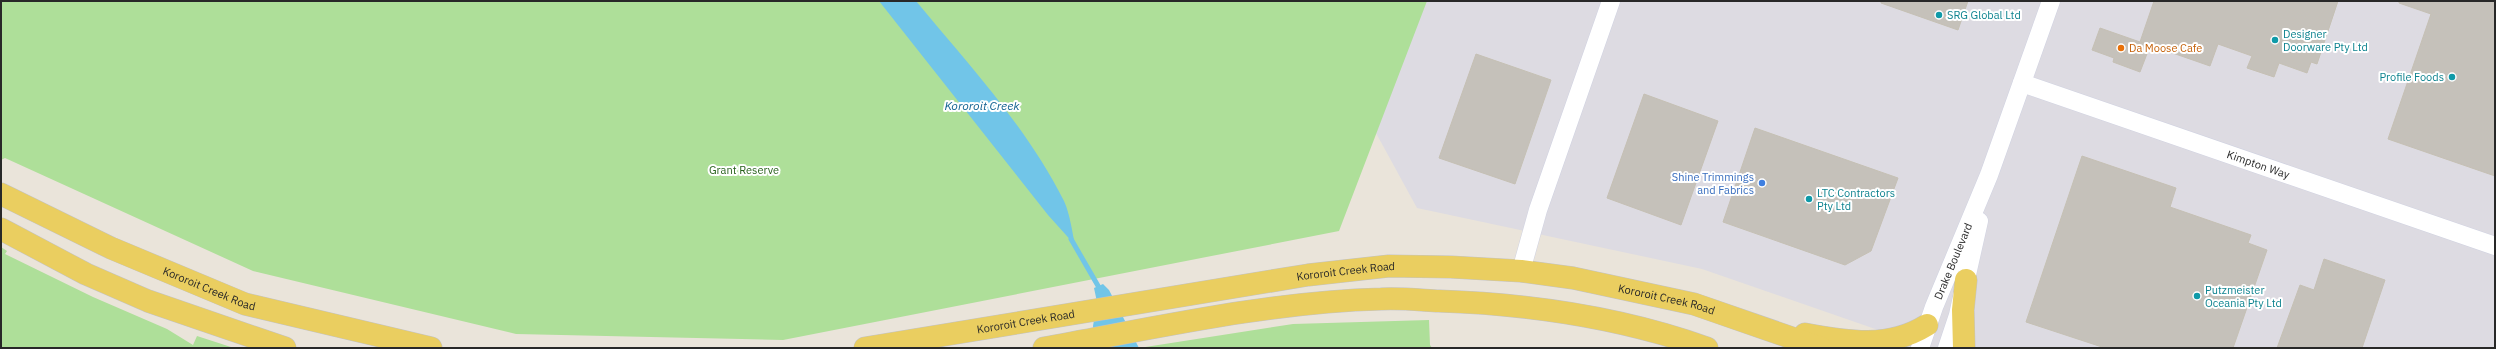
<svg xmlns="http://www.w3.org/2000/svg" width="2496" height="349" font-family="'IBM Plex Sans',sans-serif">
<rect width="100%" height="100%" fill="#eae4da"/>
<path fill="#dddbe2" d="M1424 1H2495V348H1930L1702 269 1417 208 1376 133Z"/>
<g fill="#aedf99">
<path d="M1 1H1427L1339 231 783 340 516 334 253 271 5 158 1 160Z"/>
<path d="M1 247 7 251 5 254 93 297 167 329 193 345 197 336 234 348H1Z"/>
<path d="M1429 320 1430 345 1432 348H1139L1293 324Z"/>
</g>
<g fill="#71c5e8">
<path d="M879 1H916C968 64 1027 127 1064 201 1070 214 1072 231 1075 245L1048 215Z"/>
<path d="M1103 284 1109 290 1139 348H1095L1093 326 1097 302 1094 288Z"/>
</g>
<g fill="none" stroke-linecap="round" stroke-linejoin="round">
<path stroke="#71c5e8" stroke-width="5" d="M1071 239 1101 291"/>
</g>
<g fill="#c5c1ba" stroke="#c5c0b4">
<path d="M1881 1H1968L1958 30 1881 3Z"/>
<path d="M2154 1H2338L2317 64 2311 62 2307 73 2279 63 2274 77 2247 68 2252 56 2218 44 2210 66 2141 42 2150 46 2140 72 2113 62 2114 58 2092 50 2100 28 2140 42Z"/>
<path d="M2399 1H2495V176L2388 139 2431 14 2399 3Z"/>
<path d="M1476 54 1551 80 1515 184 1439 158Z"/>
<path d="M1644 94 1718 121 1681 225 1607 198Z"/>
<path d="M1755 128 1898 178 1871 251 1845 265 1723 222Z"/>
<path d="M2082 156 2176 188 2170 207 2251 235 2248 243 2267 250 2233 348H2105L2026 322Z"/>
<path d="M2324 259 2385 280 2362 348H2277L2300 285 2314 290Z"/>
</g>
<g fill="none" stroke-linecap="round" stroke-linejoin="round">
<g stroke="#d0d2e1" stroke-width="19">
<g id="street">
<path id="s1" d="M2022 83 2495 246"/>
<path d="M1521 271 1538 210 1611 1"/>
<path id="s2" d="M1920 348 1934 307 1989 175 2051 1"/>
<path d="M1947 348 1958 315 1979 221"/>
</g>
</g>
<g stroke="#c3c3c3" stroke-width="23">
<g id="primary">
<path id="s3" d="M1 194 111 248 245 304 431 348"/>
<path d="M1 229 86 274 148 301 285 348"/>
<path d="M1805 334C1848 342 1889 349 1927 325"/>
<path id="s4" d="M865 348 1308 275 1389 266 1451 267 1521 271 1573 278 1694 304 1821 348"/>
<path d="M1044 348C1155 328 1268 302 1381 299 1400 298 1420 300 1439 301 1530 304 1620 317 1707 348"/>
<path d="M1964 348 1963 310 1966 280"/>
</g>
</g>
<use href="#street" stroke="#fff" stroke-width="18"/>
<use href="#primary" stroke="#eace60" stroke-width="22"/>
</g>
<g fill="#0f9aa8" stroke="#fff" stroke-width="1.5">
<circle cx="1939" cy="15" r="4"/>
<circle cx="2275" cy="40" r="4"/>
<circle cx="2452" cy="77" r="4"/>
<circle cx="1809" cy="199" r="4"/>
<circle cx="2197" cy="296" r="4"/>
</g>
<circle fill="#e8710a" stroke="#fff" stroke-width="1.5" cx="2121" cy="48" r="4"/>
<circle fill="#3f7fe0" stroke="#fff" stroke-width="1.5" cx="1762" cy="183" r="4"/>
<g text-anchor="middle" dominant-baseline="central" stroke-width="4" stroke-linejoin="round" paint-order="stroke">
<g font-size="11" fill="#0d838f" stroke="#fff" text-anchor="start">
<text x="1947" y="15">SRG Global Ltd</text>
<text x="2283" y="34">Designer<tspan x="2283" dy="13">Doorware Pty Ltd</tspan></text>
<text x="2444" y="77" text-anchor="end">Profile Foods</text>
<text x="1817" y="193">LTC Contractors<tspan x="1817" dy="13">Pty Ltd</tspan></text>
<text x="2205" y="290">Putzmeister<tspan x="2205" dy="13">Oceania Pty Ltd</tspan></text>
</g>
<g font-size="11" fill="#c56008" stroke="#fff" text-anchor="start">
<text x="2129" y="48">Da Moose Cafe</text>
</g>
<g font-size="11" fill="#282828" stroke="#fff">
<text stroke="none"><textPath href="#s1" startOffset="250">Kimpton Way</textPath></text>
<text stroke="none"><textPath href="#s2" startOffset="93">Drake Boulevard</textPath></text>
<text stroke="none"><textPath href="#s4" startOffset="487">Kororoit Creek Road</textPath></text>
<text stroke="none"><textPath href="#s3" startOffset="229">Kororoit Creek Road</textPath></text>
<text stroke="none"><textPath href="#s4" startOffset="811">Kororoit Creek Road</textPath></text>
<text stroke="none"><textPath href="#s4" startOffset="163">Kororoit Creek Road</textPath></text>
</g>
<g font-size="11" fill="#28611c" stroke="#fff">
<text x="744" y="170">Grant Reserve</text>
</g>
<g font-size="11" fill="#366cbe" stroke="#fff" text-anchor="end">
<text x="1754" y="177">Shine Trimmings<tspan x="1754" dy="13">and Fabrics</tspan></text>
</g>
<g font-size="12" font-style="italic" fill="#136291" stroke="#fff">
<text x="982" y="105">Kororoit Creek</text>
</g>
</g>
<rect width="2496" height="349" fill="none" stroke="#282828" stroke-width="4"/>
</svg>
